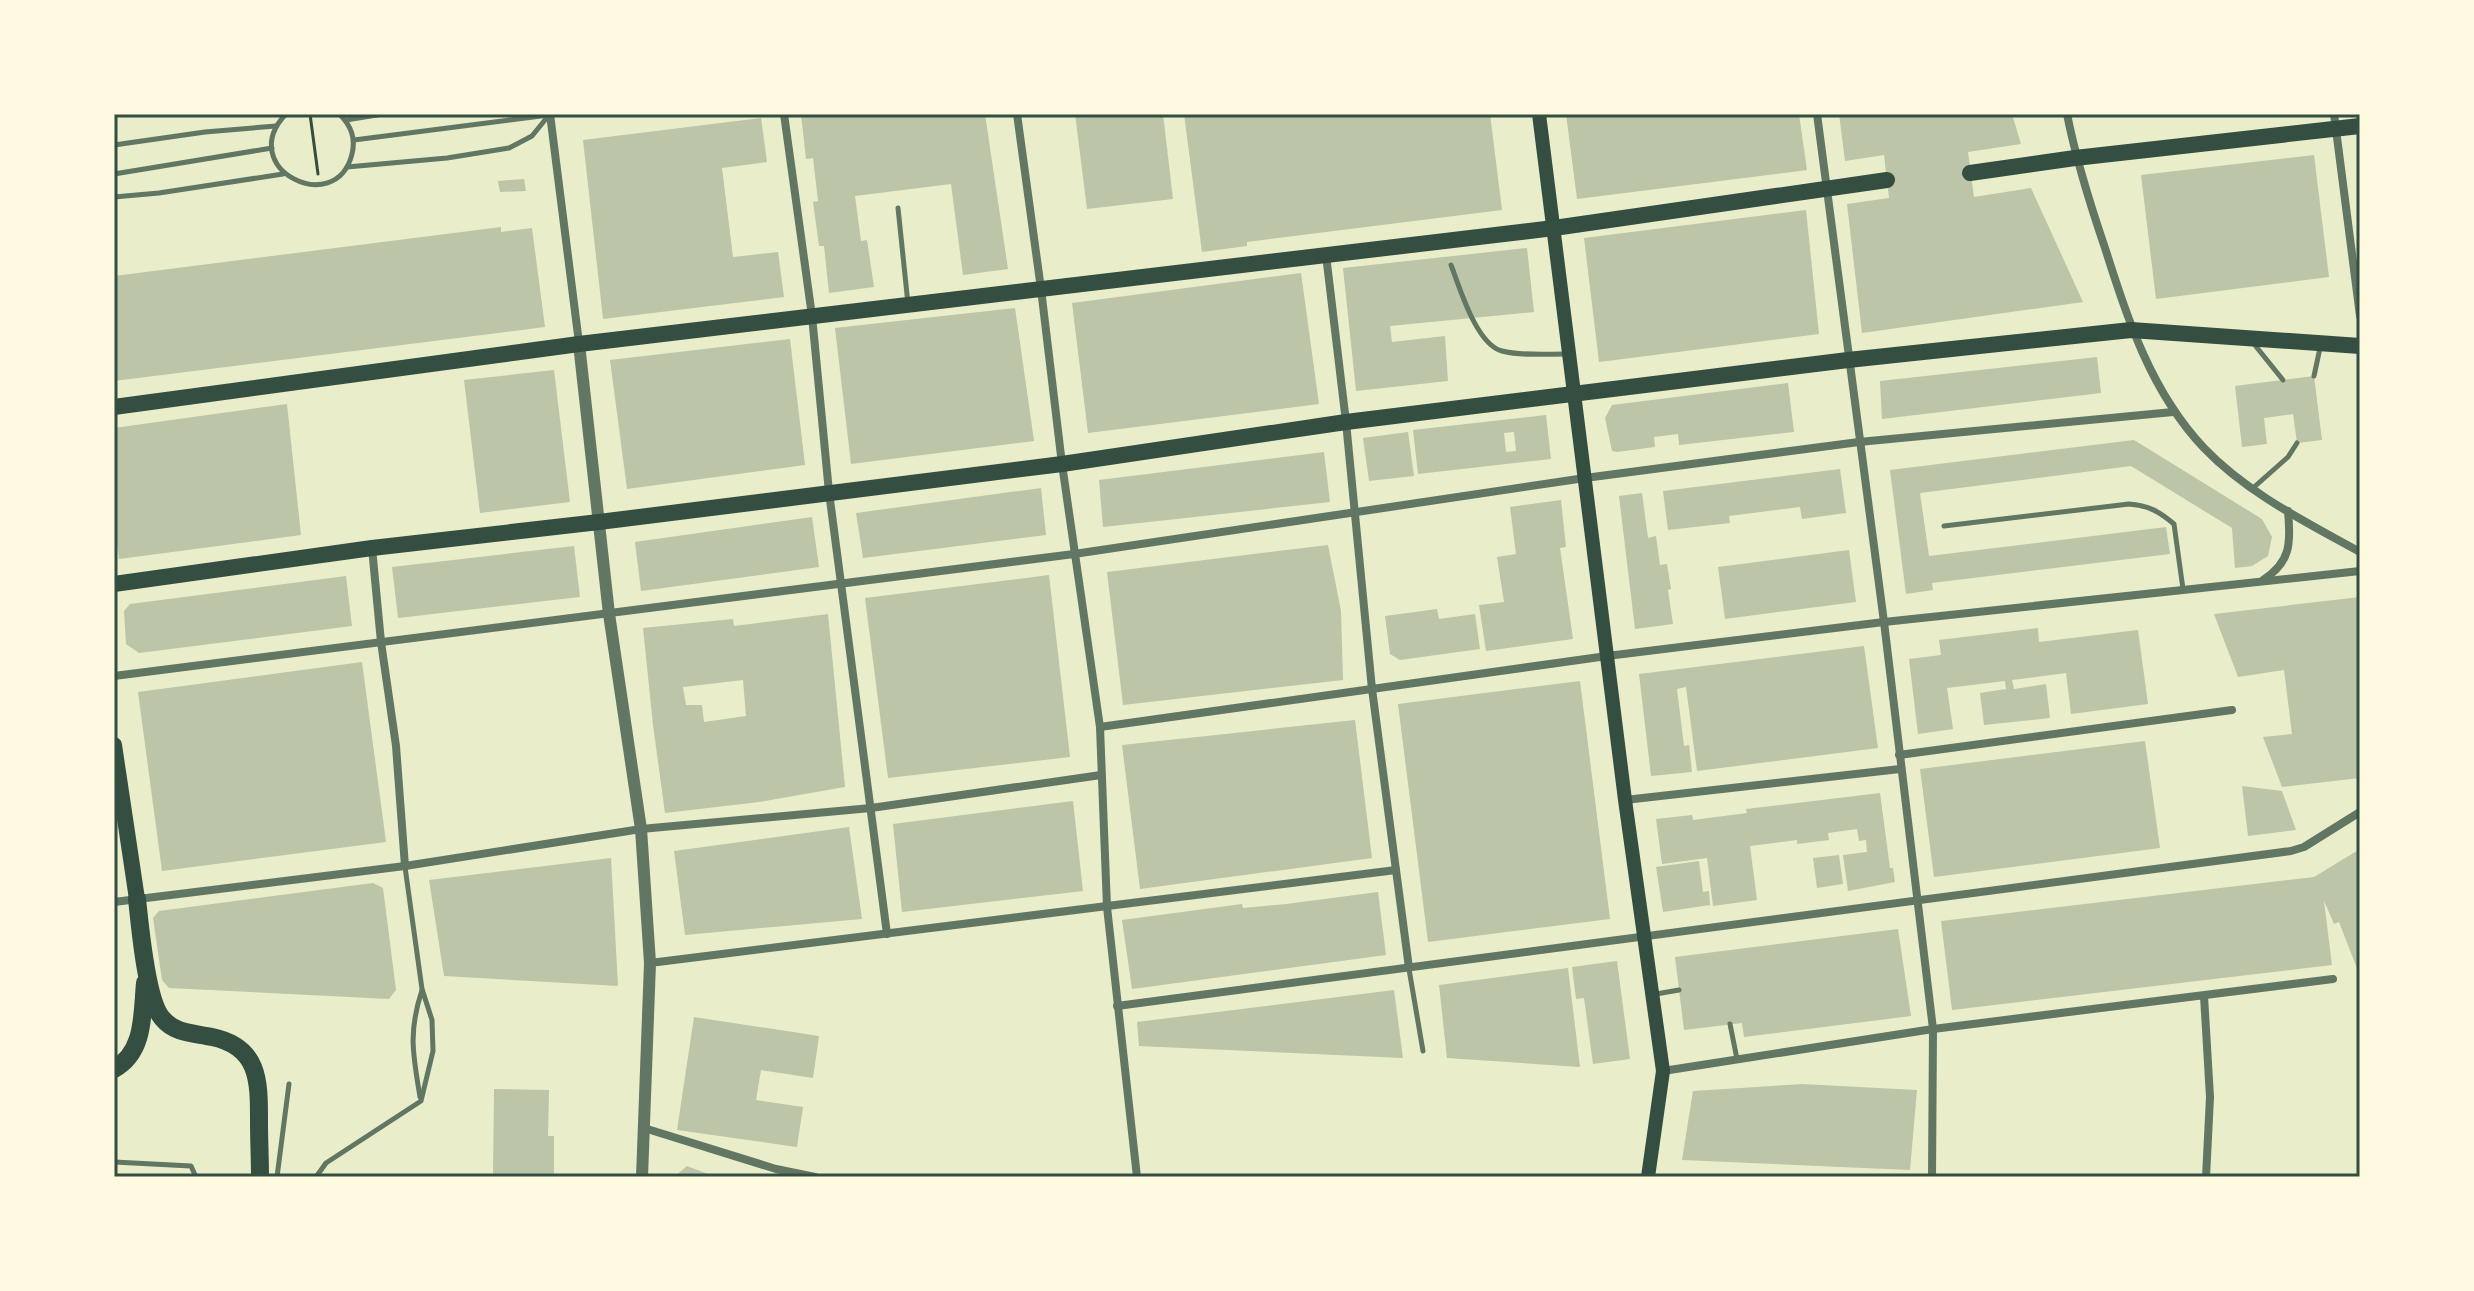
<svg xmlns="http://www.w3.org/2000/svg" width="2474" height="1291" font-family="Mulish,sans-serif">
<rect width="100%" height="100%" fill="#e9edc9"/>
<g fill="#bcc5a7" fill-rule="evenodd">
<path d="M801 114H985L1008 269 963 275 951 184 855 196 861 241 867 240 874 287 829 293 824 246H819L813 202 818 201 813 158 806 159Z"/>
<path d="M1075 114H1163L1173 199 1087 209Z"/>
<path d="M1184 114H1490L1502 210 1247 242V246L1202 252Z"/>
<path d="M1566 114H1799L1807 170 1577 199Z"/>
<path d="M1839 114H2012L2021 144 1968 152 1974 197 2031 188 2083 302 1862 333 1847 204 1889 198 1884 155 1845 161Z"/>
<path d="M761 118 767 162 722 168 733 257 778 252 784 297 603 319 583 140Z"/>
<path d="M2314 155 2329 277 2156 299 2141 175Z"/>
<path d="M524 179 526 191 500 192 498 181Z"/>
<path d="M1806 210 1819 334 1599 362 1584 238Z"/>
<path d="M501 227V232L532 228 545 327 114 381V276Z"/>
<path d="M1527 248 1534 312 1390 326 1392 342 1445 336 1448 381 1356 391 1343 268Z"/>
<path d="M1301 273 1319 404 1088 433 1072 303Z"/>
<path d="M1015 308 1034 441 851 464 835 328Z"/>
<path d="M790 339 805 465 627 489 610 360Z"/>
<path d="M2097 357 2101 393 1882 419 1880 381Z"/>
<path d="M554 370 570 502 480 513 464 380Z"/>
<path d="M2314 376 2322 440 2297 443 2293 414 2264 418 2267 444 2242 447 2235 386Z"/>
<path d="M1788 383 1794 432 1679 445 1678 434 1654 437 1655 447 1617 452 1612 451 1605 418 1612 405Z"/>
<path d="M287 404 301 535 119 559 114 525V428Z"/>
<path d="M1546 415 1551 459 1418 474 1413 430ZM1514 432 1516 451 1506 452 1504 433Z"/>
<path d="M1408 432 1414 476 1369 481 1363 438Z"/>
<path d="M2134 440 2262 519 2272 537 2268 556 2252 566 2235 568 2232 528 2131 466 1920 493 1929 556 2166 527 2170 554 1932 583 1933 590 1906 594 1890 470Z"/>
<path d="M1324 452 1330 502 1103 527 1099 480Z"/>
<path d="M1840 469 1846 513 1802 519 1800 507 1729 516 1730 523 1668 530 1663 491Z"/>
<path d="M1041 488 1046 535 863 558 856 513Z"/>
<path d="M1642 493 1648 538 1656 536 1660 565 1667 564 1671 589 1668 590 1673 624 1635 629 1619 496Z"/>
<path d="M1561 500 1566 547 1560 548 1573 639 1486 651 1479 605 1504 602 1497 557 1516 554 1510 507Z"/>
<path d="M812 517 819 567 641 591 635 542Z"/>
<path d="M1328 545 1341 611 1343 680 1123 705 1107 572Z"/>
<path d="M574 546 580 597 398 618 392 567Z"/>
<path d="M1849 550 1856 602 1725 619 1718 567Z"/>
<path d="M1049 575 1070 757 888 778 865 598Z"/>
<path d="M346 576 352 626 139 653 126 644 124 611 130 604Z"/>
<path d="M2360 597V778L2282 787 2263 737 2292 734 2284 670 2238 677 2214 614Z"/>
<path d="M1437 609 1439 619 1475 614 1480 649 1400 660 1390 654 1385 616Z"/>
<path d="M828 614 845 787 759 802 665 813 653 725 643 628 733 619 734 626ZM743 680 746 716 704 722 702 705H686L683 687Z"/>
<path d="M2038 628 2039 642 2138 630 2148 704 2071 714 2066 673 2012 680 2014 689 2046 684 2050 718 1984 725 1980 693 2006 689 2005 681 1947 688 1953 729 1918 734 1909 659 1941 655 1939 640Z"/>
<path d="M1864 646 1878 748 1697 771 1686 687 1677 689 1684 746 1689 745 1692 772 1651 776 1639 674Z"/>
<path d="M362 662 386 842 162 871 138 692Z"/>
<path d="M1580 681 1610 919 1428 942 1398 704Z"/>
<path d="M1355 720 1372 858 1140 889 1122 745Z"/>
<path d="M2145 741 2160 848 1934 877 1920 769Z"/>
<path d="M2242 786 2282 791 2296 830 2248 836Z"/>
<path d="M1880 793 1890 868H1893L1895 882 1848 891 1843 855 1867 852 1866 840 1859 841 1857 829 1828 833 1829 840 1797 844V840L1750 846 1757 900 1713 906 1707 858 1662 864 1656 819 1692 815 1693 820 1747 813 1746 809Z"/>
<path d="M1073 801 1083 891 902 912 893 824Z"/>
<path d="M849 827 862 919 685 935 674 851Z"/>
<path d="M2360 849V976L2339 922 2334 924 2324 901 2332 965 1952 1010 1941 921 2314 877Z"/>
<path d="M1839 855 1843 884 1817 888 1813 858Z"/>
<path d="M611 858 618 986 444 976 429 880Z"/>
<path d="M1699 861 1703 892 1709 891 1710 905 1663 912 1656 867Z"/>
<path d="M373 883 383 888 396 990 389 999 169 988 162 980 153 918 159 911Z"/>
<path d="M1378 892 1386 955 1132 989 1122 920 1242 904 1243 908 1286 904Z"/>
<path d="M1898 929 1911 1016 1744 1037 1742 1023 1684 1030 1675 957Z"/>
<path d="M1617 961 1630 1059 1593 1064 1584 998 1576 999 1572 967Z"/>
<path d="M1568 968 1580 1067 1447 1058 1439 985Z"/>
<path d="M1394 990 1403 1058 1139 1046 1137 1022Z"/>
<path d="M694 1017 819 1036 813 1078 761 1070 756 1100 803 1107 797 1147 677 1130Z"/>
<path d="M1802 1084 1917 1090 1910 1170 1682 1160 1693 1091Z"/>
<path d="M494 1089 549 1090 548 1136H554V1177H493Z"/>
<path d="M687 1166 716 1177H674Z"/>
</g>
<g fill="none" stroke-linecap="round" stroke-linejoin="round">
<path stroke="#344e41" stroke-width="3" d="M310 114 318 174"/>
<g stroke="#617663" stroke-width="5">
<path d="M286 114C234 168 336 219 352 154 356 138 351 125 339 114"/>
<path d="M346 120 383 114"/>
<path d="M354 140 549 115"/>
<path d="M114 145 205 132 276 126"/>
<path d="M347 167 447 158 509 148 532 136 549 115"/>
<path d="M114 174 272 148"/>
<path d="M114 197 159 193 283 174"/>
<path d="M898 208 908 304"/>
<path d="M1451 265C1460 288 1476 344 1502 351 1522 356 1545 354 1566 354"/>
<path d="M2254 344 2283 380"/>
<path d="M2314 376 2320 348"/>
<path d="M2253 488 2288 457 2297 443"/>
<path d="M1944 526 2129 504C2148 505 2160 512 2174 524L2183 589"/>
<path d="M1409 969 1423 1051"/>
<path d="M1656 994 1679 990"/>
<path d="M1730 1024 1737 1059"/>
<path d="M420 1097C413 1054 408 1033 422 990"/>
<path d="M114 1162 191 1166 196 1177"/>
<path d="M277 1177 289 1084"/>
<path d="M316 1177 326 1163 421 1101 433 1051 432 1020 422 989 405 867"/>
<path d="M1447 1177H1456"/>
</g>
<g stroke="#617663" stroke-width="8">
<path d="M550 114 579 343"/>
<path d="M784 114 812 316 829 492 887 934"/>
<path d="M1017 114 1041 289 1062 464 1100 727 1107 907 1137 1177"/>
<path d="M1817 114 1884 622 1933 1029 1932 1177"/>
<path d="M2067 114C2076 160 2090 204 2105 248 2128 320 2151 392 2204 448 2247 493 2306 522 2360 552"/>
<path d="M2334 114 2360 316"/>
<path d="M1326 255 1346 422 1372 689 1409 968"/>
<path d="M372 548 381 642 396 746 405 866"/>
<path d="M2263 580C2291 562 2291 543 2288 511"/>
<path d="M114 676 1074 554 1585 478 1859 442 2173 412"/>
<path d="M1100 727 1607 656 1884 622 2360 571"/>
<path d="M1899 755 2232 710"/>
<path d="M1625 800 1900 769"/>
<path d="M114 902 405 866 641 829 871 808 1101 775"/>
<path d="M650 963 1396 870"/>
<path d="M2204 996 2210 1097 2206 1177"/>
<path d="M1117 1006 2291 851 2304 847 2360 812"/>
<path d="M1663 1071 1933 1029 2333 979"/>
<path d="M644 1128 776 1169 815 1177"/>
</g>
<path stroke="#617663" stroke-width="12" d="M579 344 609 614 641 829 650 963 642 1177"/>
<path stroke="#344e41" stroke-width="14" d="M1539 114 1625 800 1663 1071 1648 1177"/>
<g stroke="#344e41" stroke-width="16">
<path d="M1970 173 2075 158 2360 126"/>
<path d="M114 407 579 344 1554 228 1887 180"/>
<path d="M114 584 372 548 599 522 1062 464 1346 422 1848 360 2131 330 2360 346"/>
<path d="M114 745 137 899"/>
</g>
<g stroke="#344e41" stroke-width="18">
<path d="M137 899C140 925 146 1000 162 1018 175 1034 194 1033 212 1037 260 1047 259 1082 259 1122 259 1140 260 1159 260 1177"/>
<path d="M114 1069C145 1052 142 1014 145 983"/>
</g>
</g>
<rect width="2474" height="1291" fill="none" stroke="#fefae0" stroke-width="232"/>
<rect x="116" y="116" width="2242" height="1059" fill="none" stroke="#344e41" stroke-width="3"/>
</svg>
